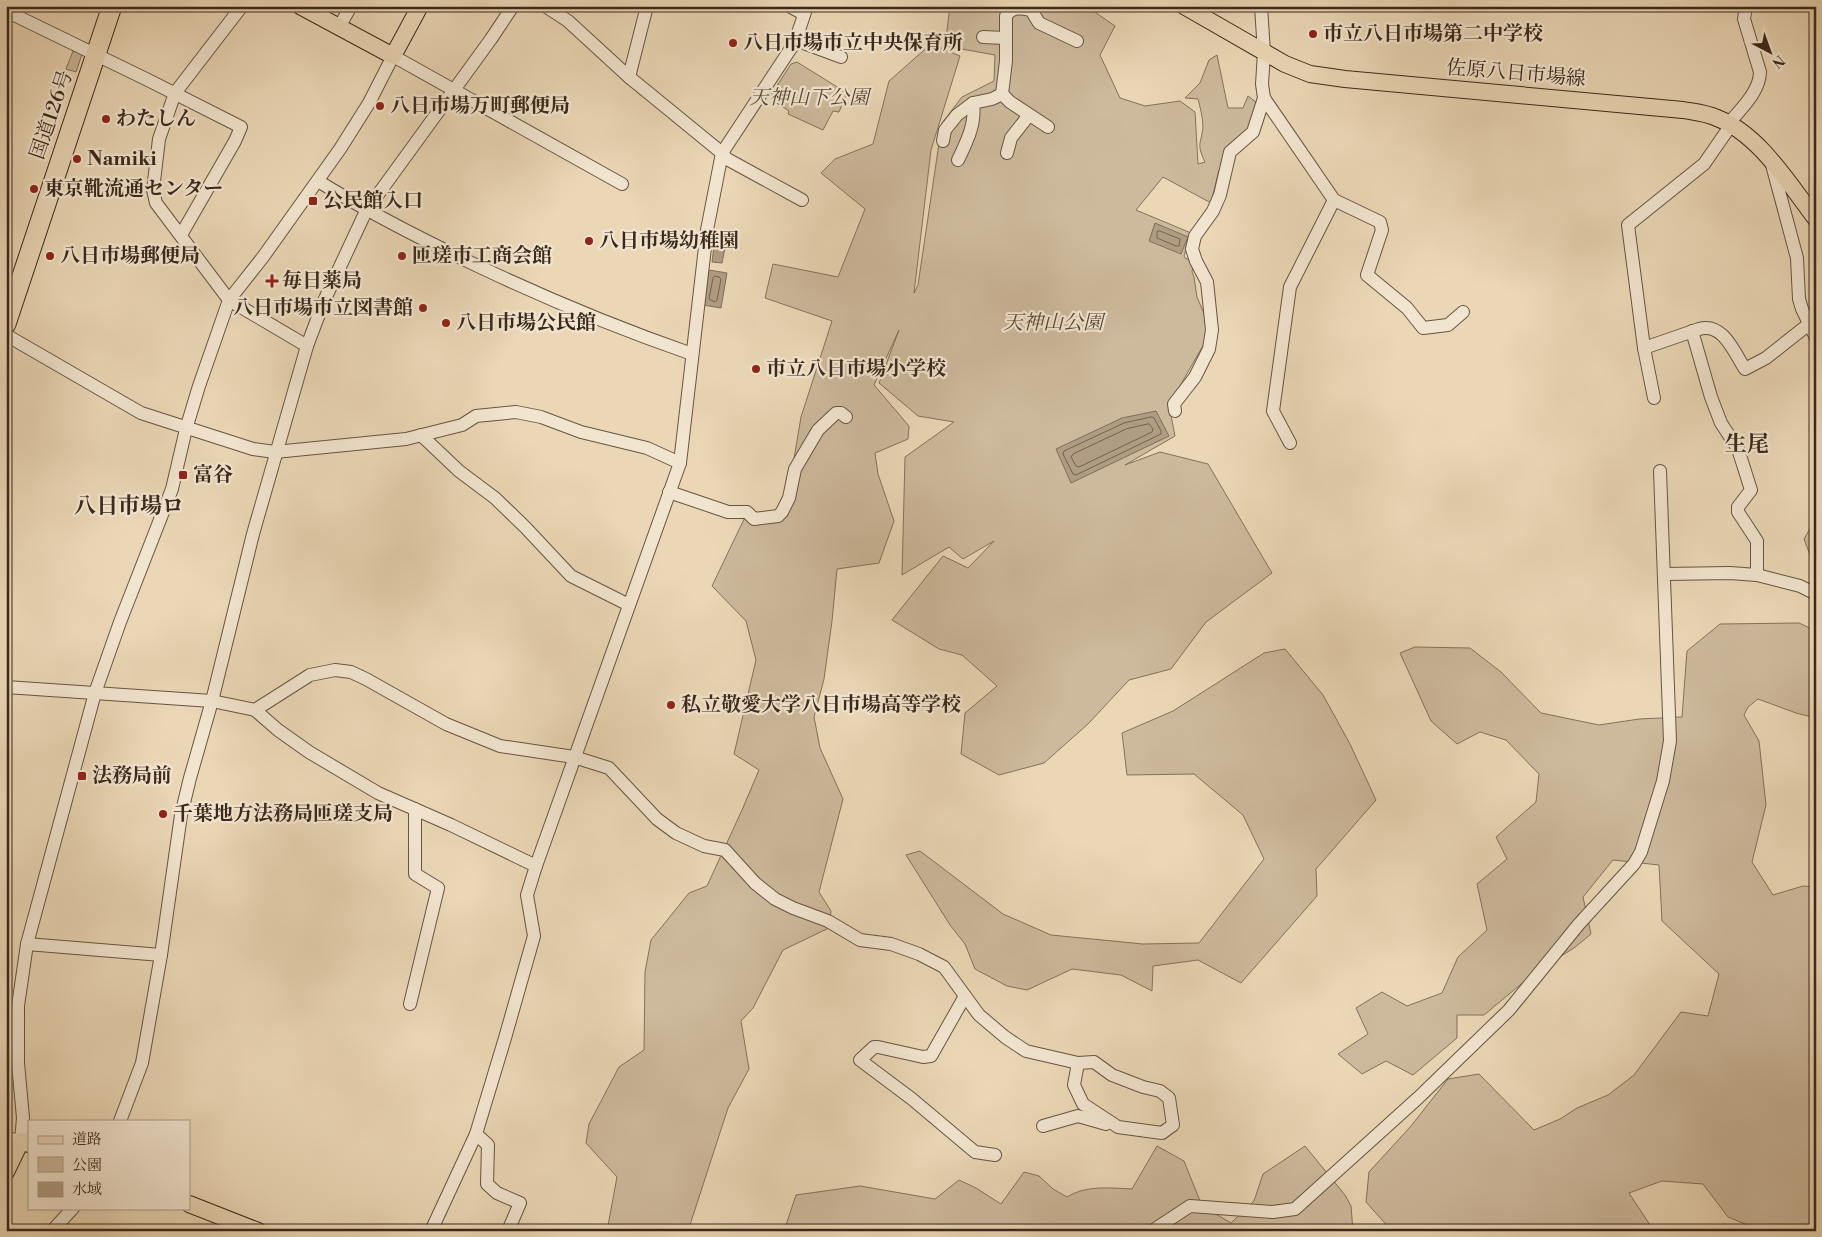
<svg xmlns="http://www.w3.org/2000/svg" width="1822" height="1237" font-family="'Libre Bodoni','Noto Serif JP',serif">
<rect width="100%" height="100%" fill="#ebd7b6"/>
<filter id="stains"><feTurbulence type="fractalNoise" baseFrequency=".004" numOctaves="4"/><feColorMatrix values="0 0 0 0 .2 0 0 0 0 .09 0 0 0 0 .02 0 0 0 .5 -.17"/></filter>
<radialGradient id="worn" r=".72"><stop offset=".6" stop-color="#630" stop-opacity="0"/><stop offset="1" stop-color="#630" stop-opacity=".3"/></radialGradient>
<g fill="#cdb99c" stroke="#84715c">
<path d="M950 6H1086L1115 26 1100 55 1120 98 1145 106 1180 101 1195 112 1198 164 1205 162C1196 143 1201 145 1203 127 1203 118 1200 107 1198 99L1185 98 1200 83 1209 60 1217 55 1228 108H1243L1248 96 1257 103 1253 112V123L1220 170H1219L1211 203 1163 177 1136 210 1191 233 1184 256 1185 258 1190 260 1193 266 1192 272 1194 277 1197 297 1206 318 1208 337 1169 405 1175 436 1125 465 1160 452 1208 464 1272 573 1206 622 1171 669 1129 680 1088 724 1044 763 999 775 961 754 965 713 997 686 962 655 939 649 892 620 943 556 968 568 994 541 963 559 949 547 902 575 905 457 954 422 918 416 879 383 899 330 874 385 909 426 908 439 875 453 878 474 894 521 879 563 837 569 832 621 824 679 814 717 820 748 843 799 819 892 831 911 829 928 783 950 753 1008 741 1021 749 1069 728 1108 688 1231H607L617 1177 586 1143 589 1124 619 1067 644 1050 645 972 651 940 689 893 707 886 742 810 759 770 734 754 756 660 746 621 712 586 747 513 784 518 801 417 832 321 765 298 773 264 838 277 865 209 821 173 835 159 873 144 889 81 931 44 960 56 931 150 914 293 918 285 942 123 962 97 994 81 995 55 945 46Z"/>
<path d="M73 51 82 54 76 72 66 69Z"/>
<path d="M797 62 847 93 839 112 833 111 823 130 788 114 789 111 769 98 791 64Z"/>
<path d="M1816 518V571L1804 539Z"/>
<path d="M1799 623 1816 631V718L1796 713 1758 699 1748 707 1744 715 1759 741 1766 805 1752 862 1773 895 1803 886 1816 887V1220L1793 1231H1762L1728 1217 1703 1184 1662 1181 1629 1193 1654 1231H1392L1366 1202 1369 1172 1411 1126 1448 1079 1479 1074 1534 1130 1560 1119 1577 1108 1608 1095 1634 1075 1681 1012 1708 1016 1719 974 1662 921 1659 865 1613 860 1583 897 1591 934 1574 948 1538 970 1484 1015H1457V1038L1413 1075 1386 1061 1362 1074 1338 1054 1368 1034 1356 1008 1382 992 1407 1006 1442 993 1458 957 1487 930 1477 884 1507 859 1496 837 1536 802 1539 774 1506 740 1480 732 1457 744 1431 721 1400 653 1415 647 1470 648 1501 672 1541 713 1599 725 1639 719 1682 717 1687 651 1720 624Z"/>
<path d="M1285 649 1323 695 1350 744 1376 800 1316 869 1317 896 1241 983 1198 960 1153 966 1152 991 1121 975 1072 969 1027 990 1007 986 975 969 965 944 950 925 906 855 920 851 1003 914 1051 935 1143 944 1199 943 1264 859 1243 815 1194 774 1127 775 1122 733 1173 711 1264 653Z"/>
<path d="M1157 1146 1184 1161 1202 1206 1231 1223 1254 1201 1263 1174 1305 1146 1345 1195 1351 1206 1353 1231H784L796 1195 860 1186 935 1199 959 1180 976 1188 1001 1204 1024 1172 1039 1176 1053 1189 1067 1197C1086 1185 1110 1188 1132 1189Z"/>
</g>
<g fill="#af9c82" stroke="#816e59">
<path d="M1155 223 1188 237 1181 254 1149 241Z"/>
<path d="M714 246 725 248 722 263 712 262Z"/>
<path d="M709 270 727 273 721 308 703 305Z"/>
<path d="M1156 411 1169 436 1071 483 1056 449 1122 418Z"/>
</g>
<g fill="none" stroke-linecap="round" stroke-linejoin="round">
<g stroke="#75624f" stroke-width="1">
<path d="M1160 231 1180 239 1179 246H1176L1157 238V232Z"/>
<path d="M715 276 719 277 721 279 717 300 715 302 709 299 713 278Z"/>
<path d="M1152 417 1154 418 1161 431V434L1076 475 1073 474 1063 454 1064 451 1124 423Z"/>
<path d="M1149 424 1153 429 1152 432 1079 467 1076 466 1071 457 1073 454 1126 429Z"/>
</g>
<g stroke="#675442" stroke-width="14">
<g id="minor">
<path d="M242 6 175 93 159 139 153 190 156 203 229 300 307 346"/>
<path d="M545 6 568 21 629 77 722 153 727 159 802 200"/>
<path d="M789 6 804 14"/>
<path d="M6 11 148 80 241 127 235 141 181 235"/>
<path d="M339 27 351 6"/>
<path d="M797 36 806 44 841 57"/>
<path d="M983 37 1005 38"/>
<path d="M629 77 647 6"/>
<path d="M1002 94 1006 61V16C1012 6 1021 8 1031 10L1039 23 1077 41"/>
<path d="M1002 94 1010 102 1048 127"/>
<path d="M1264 98 1334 200 1380 222 1382 230 1367 275 1407 308 1423 328 1448 325 1463 312"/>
<path d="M1729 123C1741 109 1760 91 1760 72L1744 19 1746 6"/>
<path d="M943 141 945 130 957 115 973 103 992 99 1002 94"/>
<path d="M1007 153 1011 138 1029 115"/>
<path d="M958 160C967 141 976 124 973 103"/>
<path d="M1772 165 1797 258 1799 299 1802 309 1816 338"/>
<path d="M318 181C371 214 425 241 482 268 550 300 620 329 692 354"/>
<path d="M1692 331 1711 397 1721 423 1738 449 1751 490 1738 507V512L1757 541V575"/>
<path d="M6 335 141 413 253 449 275 452 406 439 462 425 476 416 516 412 541 417 581 432 647 448 680 463"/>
<path d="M1644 348 1699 329C1723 322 1734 352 1745 369L1766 358 1809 324"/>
<path d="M1654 398 1644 348 1628 225 1704 164 1731 125"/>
<path d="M1175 411 1174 404 1195 377 1209 349 1212 330 1208 291 1207 282 1196 261 1192 249 1195 236 1213 211 1220 195 1230 152 1253 132 1264 98 1262 84 1264 53 1261 6"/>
<path d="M421 435 459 471 495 498 525 527 571 576 629 605"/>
<path d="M1290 443 1273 411 1290 287 1334 200"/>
<path d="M669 492 728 512H747L754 519 778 516 782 512 789 498 795 469 818 430 836 413H841L846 417"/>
<path d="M1665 574 1730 573 1757 575 1800 586 1816 594"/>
<path d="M6 687 212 701 255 710 278 730 309 752 378 793 451 825 536 866"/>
<path d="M255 710 310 675 335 670 351 672 366 679 446 724 500 746 574 757 609 768 657 819 676 833 704 846 725 850 755 883 775 899 793 908 828 921 860 940 891 944 919 954 944 967 979 1015 1005 1037 1026 1051 1078 1063 1094 1062 1112 1075 1143 1087 1160 1091 1169 1098 1173 1125 1162 1133 1118 1127 1083 1104 1074 1085 1078 1063"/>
<path d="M27 944 161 955"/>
<path d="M965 996 931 1056 923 1057 878 1047H874L860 1060 912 1099 975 1152 995 1155"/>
<path d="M410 1004 438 888 415 874V809"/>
<path d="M120 1121 142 1063 161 955 181 815 190 778 212 701 253 534 307 346 324 301 366 211 491 39 513 6"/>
<path d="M1043 1126 1078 1116 1106 1124"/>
<path d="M476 1134 488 1145 487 1184 497 1193 520 1203 508 1231"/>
<path d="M6 1138 21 1141 23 1118 18 1063V1006L27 944 95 693 120 622 172 489 186 429 199 386 229 300 263 257 340 149 369 103 393 56 622 184"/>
<path d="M52 1231 73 1208"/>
<path d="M431 1231 476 1134 505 1038 534 936 527 895 536 866 680 463 707 230 722 153 795 42 807 6"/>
<path d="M1152 1231 1190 1206 1273 1212 1295 1209 1418 1098 1509 1010 1579 924 1634 864 1641 852 1663 781 1670 741 1660 471"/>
</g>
</g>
<g stroke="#3b291c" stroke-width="18">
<g id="major">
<path d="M300 6 393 56 420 6"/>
<path d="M1184 6 1285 64 1310 74 1345 79 1683 110C1694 112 1706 113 1717 118 1759 134 1789 184 1816 219"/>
<path d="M6 1172 21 1141 29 1144"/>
<path d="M189 1204 258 1231"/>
</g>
</g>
<g stroke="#3b291c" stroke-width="21">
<path id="highway" d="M6 324 112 6"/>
</g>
<use href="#minor" stroke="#f2e5d0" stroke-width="12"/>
<use href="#major" stroke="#ebd7b6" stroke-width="16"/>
<use href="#highway" stroke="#ebd7b6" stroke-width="19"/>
</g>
<g fill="#8f2418" stroke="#f2e5d0" stroke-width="2">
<circle cx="1313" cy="34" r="5"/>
<circle cx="733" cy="43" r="5"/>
<circle cx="380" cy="106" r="5"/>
<circle cx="106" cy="119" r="5"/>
<circle cx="77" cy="159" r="5"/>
<circle cx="34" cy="189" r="5"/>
<rect x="308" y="196" width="10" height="10" rx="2.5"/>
<circle cx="589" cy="241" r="5"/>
<circle cx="50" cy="256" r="5"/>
<circle cx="402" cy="256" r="5"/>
<path d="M269.5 273.5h5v5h5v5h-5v5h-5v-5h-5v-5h5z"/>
<circle cx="423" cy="308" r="5"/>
<circle cx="446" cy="323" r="5"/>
<circle cx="756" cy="369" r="5"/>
<rect x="178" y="470" width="10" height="10" rx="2.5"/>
<circle cx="671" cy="705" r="5"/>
<rect x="77" y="771" width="10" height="10" rx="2.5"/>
<circle cx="163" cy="814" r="5"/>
</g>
<g text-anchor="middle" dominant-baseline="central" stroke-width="4.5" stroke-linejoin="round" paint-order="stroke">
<g font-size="20" font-weight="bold" fill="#3b291c" stroke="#f2e5d0" text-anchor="start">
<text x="1323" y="34">市立八日市場第二中学校</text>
<text x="743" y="43">八日市場市立中央保育所</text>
<text x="390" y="106">八日市場万町郵便局</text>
<text x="116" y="119">わたしん</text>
<text x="87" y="159">Namiki</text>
<text x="44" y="189">東京靴流通センター</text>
<text x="323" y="201">公民館入口</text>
<text x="599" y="241">八日市場幼稚園</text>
<text x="60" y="256">八日市場郵便局</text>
<text x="412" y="256">匝瑳市工商会館</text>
<text x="282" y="281">毎日薬局</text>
<text x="413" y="308" text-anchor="end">八日市場市立図書館</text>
<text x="456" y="323">八日市場公民館</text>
<text x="766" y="369">市立八日市場小学校</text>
<text x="193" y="475">富谷</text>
<text x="681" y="705">私立敬愛大学八日市場高等学校</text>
<text x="92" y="776">法務局前</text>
<text x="173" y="814">千葉地方法務局匝瑳支局</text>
</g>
<g font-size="20" fill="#3b291c" stroke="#f2e5d0">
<text transform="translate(1516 74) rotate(5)">佐原八日市場線</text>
<text transform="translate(52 115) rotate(-71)">国道126号</text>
</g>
<g font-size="20" font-style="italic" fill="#584636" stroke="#f2e5d0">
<text x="809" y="98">天神山下公園</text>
<text x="1053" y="323">天神山公園</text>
</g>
<g font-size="22" font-weight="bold" fill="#3b291c" stroke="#f2e5d0">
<text x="1747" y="444">生尾</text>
<text x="129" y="506">八日市場ロ</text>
</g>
</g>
<rect width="1822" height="1237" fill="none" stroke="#ebd7b6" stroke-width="25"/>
<rect x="8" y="8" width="1807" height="1222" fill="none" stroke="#3b291c" stroke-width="2.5"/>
<rect x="12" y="12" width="1797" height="1212" fill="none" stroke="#3b291c"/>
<rect x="28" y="1120" width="162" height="90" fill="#f2e5d0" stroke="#a99a88"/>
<rect x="38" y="1136" width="25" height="8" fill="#ebd7b6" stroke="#a99a88"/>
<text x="72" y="1144" font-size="15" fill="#3b291c">道路</text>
<rect x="38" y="1157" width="25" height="15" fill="#cdb99c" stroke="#a99a88"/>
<text x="72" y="1170" font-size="15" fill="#3b291c">公園</text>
<rect x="38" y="1182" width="25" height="15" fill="#af9c82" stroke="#a99a88"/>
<text x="72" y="1194" font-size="15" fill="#3b291c">水域</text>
<g transform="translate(1770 52) rotate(139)" stroke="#f2e5d0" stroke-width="4" paint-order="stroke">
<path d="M0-4L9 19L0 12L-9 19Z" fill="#3b291c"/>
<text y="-8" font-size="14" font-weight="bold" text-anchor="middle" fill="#3b291c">N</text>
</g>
<rect width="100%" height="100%" filter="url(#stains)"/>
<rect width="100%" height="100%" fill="url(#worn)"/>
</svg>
